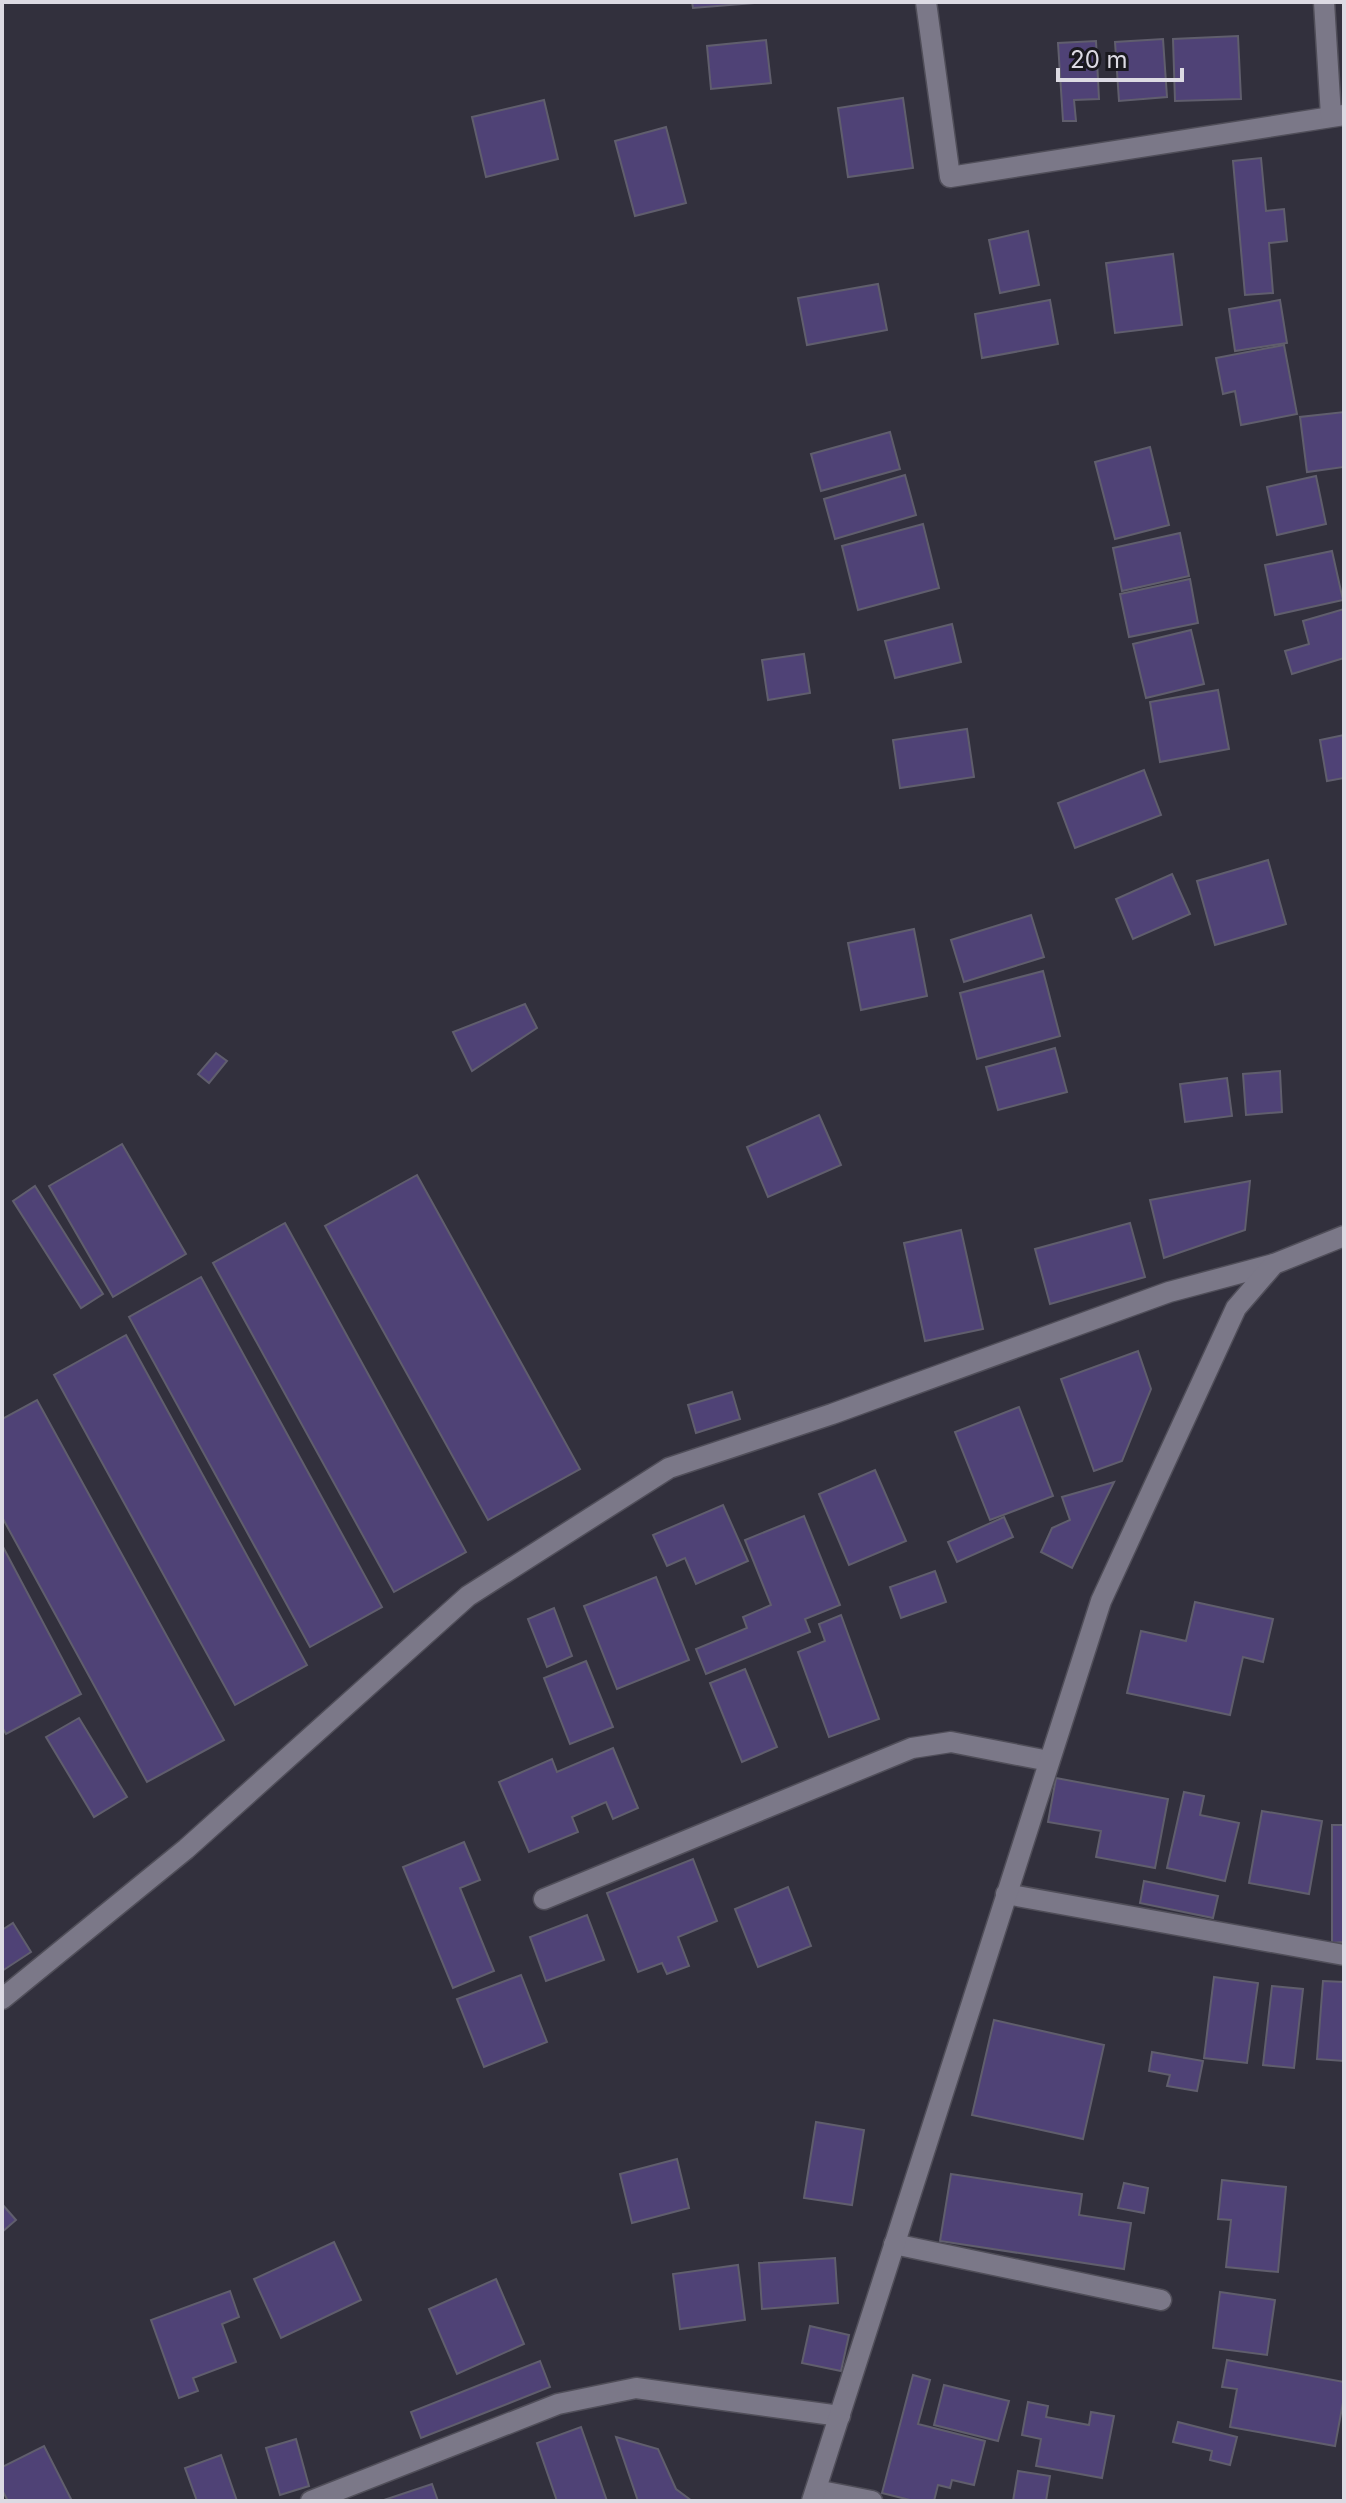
<svg xmlns="http://www.w3.org/2000/svg" width="1346" height="2503" font-family="Inter,sans-serif">
<rect width="100%" height="100%" fill="#32303d"/>
<g fill="#4f4276" stroke="#605e6d" stroke-width="2">
<path d="M692 2H767L693 8Z"/>
<path d="M1238 36 1241 99 1175 101 1173 39Z"/>
<path d="M1163 39 1167 97 1119 101 1115 42Z"/>
<path d="M766 40 771 83 711 89 707 46Z"/>
<path d="M1096 41 1099 99 1074 100 1076 121H1063L1058 43Z"/>
<path d="M903 98 913 168 848 177 838 108Z"/>
<path d="M544 100 558 159 486 177 472 117Z"/>
<path d="M666 127 686 203 635 216 615 141Z"/>
<path d="M1261 158 1266 211 1284 209 1287 241 1269 243 1273 293 1245 295 1233 161Z"/>
<path d="M1028 231 1039 285 1000 293 989 240Z"/>
<path d="M1173 254 1182 325 1115 333 1106 263Z"/>
<path d="M878 284 887 330 807 345 798 298Z"/>
<path d="M1050 300 1058 344 982 358 975 314Z"/>
<path d="M1280 300 1287 343 1235 351 1229 309Z"/>
<path d="M1284 345 1297 414 1241 425 1235 391 1223 394 1216 358Z"/>
<path d="M1344 412V467L1307 472 1300 417Z"/>
<path d="M890 432 900 469 821 491 811 454Z"/>
<path d="M1150 447 1169 525 1115 539 1095 462Z"/>
<path d="M905 475 916 515 835 539 824 499Z"/>
<path d="M1316 476 1326 524 1277 535 1267 487Z"/>
<path d="M923 524 939 588 858 610 842 546Z"/>
<path d="M1180 533 1189 576 1122 591 1113 548Z"/>
<path d="M1332 551 1343 600 1275 615 1265 565Z"/>
<path d="M1190 579 1198 623 1129 637 1120 594Z"/>
<path d="M1344 609V658L1292 674 1285 651 1309 644 1303 621Z"/>
<path d="M952 624 961 662 895 678 885 641Z"/>
<path d="M1191 630 1204 684 1146 698 1133 644Z"/>
<path d="M804 654 810 693 768 700 762 660Z"/>
<path d="M1218 690 1229 749 1160 762 1150 702Z"/>
<path d="M967 729 974 777 900 788 893 740Z"/>
<path d="M1344 735V778L1327 781 1320 740Z"/>
<path d="M1144 770 1161 815 1075 848 1058 803Z"/>
<path d="M1268 860 1286 924 1215 945 1197 881Z"/>
<path d="M1172 874 1190 914 1133 939 1116 899Z"/>
<path d="M1031 915 1044 957 964 982 951 940Z"/>
<path d="M914 929 927 996 861 1010 848 943Z"/>
<path d="M1043 971 1060 1036 977 1059 960 993Z"/>
<path d="M525 1004 537 1028 472 1071 453 1032Z"/>
<path d="M1055 1048 1067 1092 998 1110 986 1067Z"/>
<path d="M216 1053 227 1061 209 1083 198 1074Z"/>
<path d="M1280 1071 1282 1112 1246 1115 1243 1074Z"/>
<path d="M1227 1078 1232 1116 1185 1122 1180 1084Z"/>
<path d="M819 1115 841 1165 768 1197 747 1147Z"/>
<path d="M122 1144 186 1254 113 1297 49 1186Z"/>
<path d="M417 1175 580 1469 488 1520 325 1226Z"/>
<path d="M1250 1181 1245 1230 1164 1258 1150 1200Z"/>
<path d="M35 1186 103 1294 81 1308 13 1201Z"/>
<path d="M285 1223 466 1552 394 1592 213 1263Z"/>
<path d="M1130 1223 1145 1277 1050 1304 1035 1249Z"/>
<path d="M961 1230 983 1329 925 1341 904 1243Z"/>
<path d="M201 1277 382 1607 310 1647 129 1317Z"/>
<path d="M126 1335 307 1665 235 1705 54 1375Z"/>
<path d="M1138 1351 1151 1389 1122 1461 1094 1471 1061 1379Z"/>
<path d="M732 1392 740 1419 696 1433 688 1405Z"/>
<path d="M37 1400 224 1740 147 1782 2 1517V1419Z"/>
<path d="M1019 1407 1053 1496 990 1520 955 1432Z"/>
<path d="M875 1470 906 1541 849 1565 819 1494Z"/>
<path d="M1114 1482 1072 1568 1041 1552 1052 1528 1070 1520 1062 1497Z"/>
<path d="M723 1505 748 1561 696 1584 685 1558 667 1566 653 1535Z"/>
<path d="M804 1516 840 1605 805 1619 810 1632 706 1674 696 1649 747 1628 743 1617 771 1605 745 1540Z"/>
<path d="M1004 1517 1013 1537 957 1562 948 1542Z"/>
<path d="M2 1545 81 1694 6 1734 2 1727Z"/>
<path d="M935 1571 946 1602 901 1618 890 1587Z"/>
<path d="M656 1577 689 1660 617 1689 584 1606Z"/>
<path d="M1195 1602 1273 1619 1263 1662 1243 1657 1230 1715 1127 1693 1141 1631 1186 1641Z"/>
<path d="M554 1608 572 1656 547 1667 528 1619Z"/>
<path d="M841 1615 879 1719 829 1737 798 1652 825 1641 819 1624Z"/>
<path d="M586 1661 613 1727 570 1744 544 1678Z"/>
<path d="M745 1669 777 1747 742 1762 710 1683Z"/>
<path d="M79 1718 127 1797 94 1817 46 1737Z"/>
<path d="M613 1748 638 1808 613 1819 606 1802 572 1817 578 1832 529 1852 499 1782 552 1759 557 1772Z"/>
<path d="M1056 1778 1168 1799 1155 1868 1096 1857 1101 1831 1048 1822Z"/>
<path d="M1184 1792 1204 1796 1200 1815 1239 1823 1225 1881 1167 1868Z"/>
<path d="M1262 1811 1322 1821 1309 1894 1249 1883Z"/>
<path d="M1332 1825H1344V1942L1332 1943Z"/>
<path d="M464 1842 480 1880 460 1888 494 1971 453 1988 403 1867Z"/>
<path d="M693 1859 717 1921 678 1937 689 1966 667 1974 662 1963 638 1972 607 1893Z"/>
<path d="M1144 1881 1218 1896 1213 1918 1140 1903Z"/>
<path d="M788 1887 811 1946 758 1967 735 1909Z"/>
<path d="M587 1915 604 1960 546 1981 530 1937Z"/>
<path d="M13 1923 31 1952 2 1971V1930Z"/>
<path d="M521 1975 547 2042 484 2067 457 1999Z"/>
<path d="M1214 1977 1258 1983 1247 2063 1204 2058Z"/>
<path d="M1323 1981 1344 1982V2061L1317 2059Z"/>
<path d="M1272 1986 1303 1989 1294 2068 1263 2065Z"/>
<path d="M994 2020 1104 2045 1083 2139 972 2115Z"/>
<path d="M1152 2052 1203 2061 1197 2091 1167 2086 1170 2075 1149 2071Z"/>
<path d="M816 2122 864 2130 852 2205 804 2198Z"/>
<path d="M677 2159 689 2208 632 2223 620 2174Z"/>
<path d="M951 2174 1082 2194 1079 2215 1131 2223 1124 2269 940 2241Z"/>
<path d="M1222 2180 1286 2187 1278 2272 1226 2267 1231 2220 1218 2219Z"/>
<path d="M1124 2183 1148 2188 1144 2213 1118 2208Z"/>
<path d="M2 2204 16 2220 2 2232Z"/>
<path d="M334 2242 361 2300 281 2338 254 2279Z"/>
<path d="M835 2258 838 2303 762 2309 759 2263Z"/>
<path d="M738 2265 745 2320 680 2329 673 2274Z"/>
<path d="M496 2279 524 2344 457 2374 429 2309Z"/>
<path d="M230 2291 239 2317 222 2324 236 2362 193 2378 198 2391 179 2398 151 2320Z"/>
<path d="M1220 2292 1275 2300 1267 2355 1213 2348Z"/>
<path d="M810 2326 849 2335 841 2371 802 2363Z"/>
<path d="M1227 2360 1344 2382V2397L1335 2446 1230 2427 1237 2389 1222 2387Z"/>
<path d="M540 2361 550 2387 421 2438 411 2412Z"/>
<path d="M913 2375 930 2380 918 2424 985 2441 974 2485 952 2480 950 2488 938 2485 934 2501H914L882 2493Z"/>
<path d="M944 2385 1009 2401 998 2441 934 2425Z"/>
<path d="M1028 2402 1048 2406 1046 2417 1089 2425 1091 2412 1114 2416 1102 2478 1036 2466 1041 2439 1022 2435Z"/>
<path d="M1178 2422 1237 2437 1230 2465 1210 2460 1212 2451 1173 2442Z"/>
<path d="M581 2427 607 2501H557L537 2443Z"/>
<path d="M616 2437 658 2449 676 2489 692 2501H638Z"/>
<path d="M296 2439 309 2486 280 2495 266 2448Z"/>
<path d="M44 2446 72 2501H8L2 2490V2467Z"/>
<path d="M221 2455 237 2501H197L185 2468Z"/>
<path d="M1018 2471 1050 2476 1046 2501H1013Z"/>
<path d="M432 2484 438 2501H381Z"/>
</g>
<g fill="none" stroke-linecap="round" stroke-linejoin="round">
<g stroke="#504e59" stroke-width="23">
<g id="minor">
<path d="M926 2 950 177 1344 115"/>
<path d="M1324 2 1331 116"/>
<path d="M1006 1894 1344 1955"/>
<path d="M544 1899 912 1748 951 1742 1049 1761"/>
<path d="M2 1999 186 1849 468 1596 669 1468 832 1414 1169 1292 1274 1264"/>
<path d="M894 2244 1161 2300"/>
<path d="M816 2490 872 2501"/>
<path d="M311 2501 558 2404 636 2388 840 2416"/>
</g>
</g>
<g stroke="#504e59" stroke-width="23">
<path id="tertiary" d="M812 2501 1101 1601 1236 1308 1274 1264 1344 1236"/>
</g>
<use href="#minor" stroke="#7b7888" stroke-width="20"/>
<use href="#tertiary" stroke="#7b7888" stroke-width="20"/>
</g>
<rect width="1346" height="2503" fill="none" stroke="#dcdae3" stroke-width="8"/>
<path d="M1058 68v12h124v-12" fill="none" stroke="#dcdae3" stroke-width="4"/>
<text x="1070" y="68" font-size="24" fill="#dcdae3" stroke="#1a191f" stroke-width="6" paint-order="stroke">20 m</text>
</svg>
